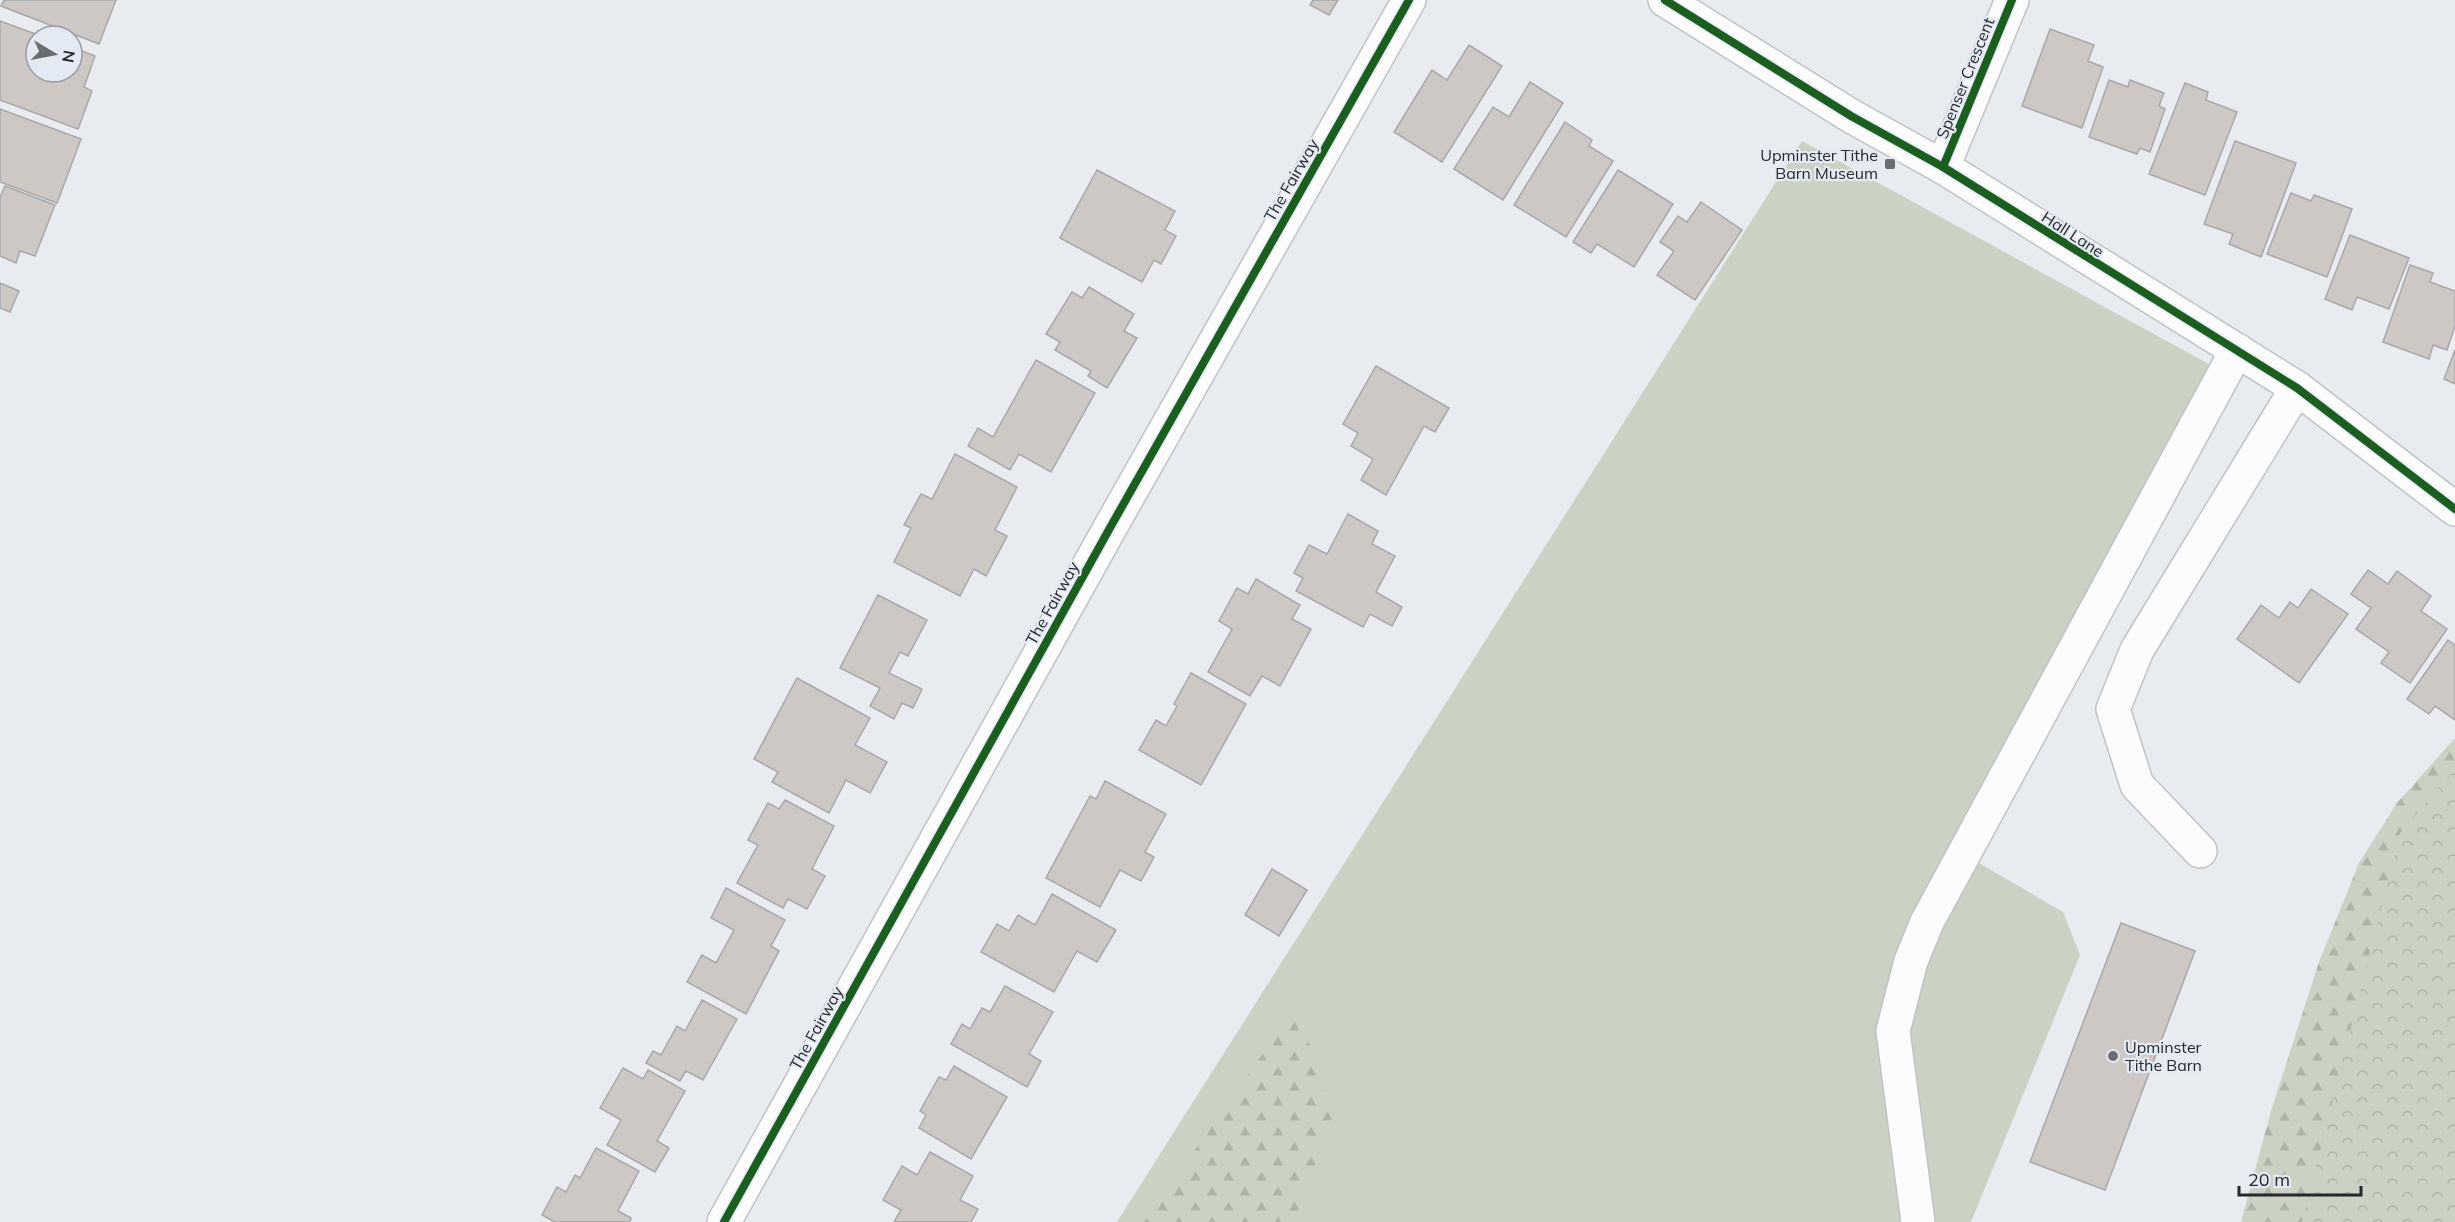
<svg xmlns="http://www.w3.org/2000/svg" width="2455" height="1222" font-family="Mulish,sans-serif">
<defs>
<pattern id="forest-firs" width="22" height="20" patternUnits="userSpaceOnUse" patternTransform="scale(1.5)"><rect width="22" height="20" fill="#cbd2c3"/><path d="M5 1l3.5 6h-7zM16 11l3.5 6h-7z" fill="#aeb4a8"/></pattern>
<pattern id="park-crowns" width="20" height="18" patternUnits="userSpaceOnUse" patternTransform="scale(1.5)"><rect width="20" height="18" fill="#cbd2c3"/><path d="M2 6a3 3 0 1 1 6 0M12 15a3 3 0 1 1 6 0" fill="none" stroke="#aeb4a8"/></pattern>
</defs>
<rect width="100%" height="100%" fill="#e8ebf0"/>
<path fill="#cbd2c3" d="M1802 141 2236 379 1979 863 2063 912 2080 955 1971 1222H1117Z"/>
<g fill="url(#forest-firs)">
<path d="M2455 738V839L2324 1222H2241L2271 1111 2319 962 2359 863 2397 803Z"/>
<path d="M1297 1005 1332 1117 1294 1222H1144Z"/>
</g>
<path fill="url(#park-crowns)" d="M2455 769V1222H2302L2400 833Z"/>
<g fill="#cdc8c3" stroke="#a8a8aa" stroke-width="1.5">
<path d="M4 0H116L99 44 1 6Z"/>
<path d="M1313 0H1338L1329 15 1310 5Z"/>
<path d="M0 21 41 36H36V72H72V47L95 56 84 87 92 91 78 129 0 100Z"/>
<path d="M2050 29 2094 45 2088 61 2103 67 2082 128 2022 106Z"/>
<path d="M1469 45 1502 66 1442 162 1394 132 1432 70 1447 80Z"/>
<path d="M2109 80 2128 87 2130 80 2164 93 2159 106 2165 109 2150 152 2140 148 2137 154 2089 137Z"/>
<path d="M1530 82 1563 103 1503 200 1454 169 1493 107 1509 117Z"/>
<path d="M2185 83 2208 92 2206 100 2237 112 2205 195 2149 174Z"/>
<path d="M0 109 81 139 57 203 0 182Z"/>
<path d="M1565 122 1592 140 1589 146 1613 161 1566 237 1514 205Z"/>
<path d="M2235 141 2296 163 2261 257 2229 244 2233 234 2204 224Z"/>
<path d="M1097 170 1175 211 1165 230 1176 236 1161 264 1154 260 1142 282 1060 238Z"/>
<path d="M1618 170 1673 204 1634 267 1597 244 1591 253 1573 242Z"/>
<path d="M5 186 55 205 35 256 20 251 16 263 0 256V197Z"/>
<path d="M2291 193 2311 201 2314 195 2352 209 2327 277 2267 254Z"/>
<path d="M1701 202 1742 230 1695 300 1657 275 1674 251 1660 242 1678 216 1687 222Z"/>
<path d="M2350 235 2409 258 2389 309 2357 297 2352 310 2325 299Z"/>
<path d="M2410 265 2433 273 2430 282 2455 291V326L2447 350 2433 345 2429 359 2383 342Z"/>
<path d="M0 283 19 291 10 312 0 308Z"/>
<path d="M1089 287 1134 314 1124 331 1137 338 1107 388 1088 376 1091 371 1055 350 1060 342 1046 334 1072 292 1082 298Z"/>
<path d="M2455 350V384L2444 379Z"/>
<path d="M1036 360 1095 393 1051 472 1019 454 1010 470 968 446 978 428 993 437Z"/>
<path d="M1376 366 1449 408 1435 432 1424 426 1386 495 1361 480 1373 459 1351 446 1358 433 1343 424Z"/>
<path d="M955 454 1017 487 995 530 1007 536 986 576 974 569 960 596 894 562 911 528 904 525 921 494 932 499Z"/>
<path d="M1348 514 1378 531 1372 544 1395 556 1376 592 1402 607 1392 626 1370 614 1363 627 1296 591 1303 578 1294 573 1309 545 1327 554Z"/>
<path d="M2368 570 2388 584 2397 571 2431 596 2421 611 2447 629 2410 683 2381 663 2389 652 2356 629 2371 608 2351 594Z"/>
<path d="M1256 579 1300 605 1292 619 1311 629 1280 686 1262 676 1250 696 1208 672 1232 629 1219 621 1237 588 1248 594Z"/>
<path d="M2311 589 2348 614 2299 683 2237 639 2261 605 2279 618 2290 602 2298 608Z"/>
<path d="M878 595 927 620 908 656 900 652 889 673 922 689 913 708 902 703 894 719 870 706 880 688 840 668Z"/>
<path d="M2448 640 2455 645V720L2435 706 2429 714 2407 699Z"/>
<path d="M1191 673 1246 704 1201 785 1139 750 1156 720 1166 726 1177 706 1174 704Z"/>
<path d="M797 678 870 718 855 745 887 762 870 793 846 780 829 813 772 782 778 772 754 759Z"/>
<path d="M1105 781 1166 814 1145 852 1154 857 1141 881 1120 870 1100 907 1046 878 1090 796 1096 799Z"/>
<path d="M785 800 834 826 812 869 825 876 807 909 788 899 783 908 737 883 758 845 748 840 768 803 779 809Z"/>
<path d="M1272 869 1307 890 1279 936 1245 915Z"/>
<path d="M726 888 785 920 771 946 779 951 746 1014 687 982 702 955 716 963 734 930 711 918Z"/>
<path d="M1052 894 1116 930 1097 962 1077 951 1054 992 981 952 997 924 1009 931 1018 915 1035 925Z"/>
<path d="M2121 923 2195 951 2105 1190 2030 1162Z"/>
<path d="M1005 986 1053 1012 1029 1054 1041 1061 1027 1087 951 1044 962 1024 970 1029 982 1008 990 1012Z"/>
<path d="M702 1000 737 1019 703 1080 686 1071 680 1081 646 1063 653 1051 661 1055 677 1026 685 1031Z"/>
<path d="M954 1066 1007 1097 971 1159 919 1128 926 1115 920 1111 939 1077 946 1080Z"/>
<path d="M623 1068 643 1079 648 1070 685 1091 657 1141 669 1148 655 1172 607 1145 621 1120 600 1108Z"/>
<path d="M596 1148 639 1171 618 1211 631 1218 630 1222H555L542 1215 557 1187 566 1192 575 1175 580 1178Z"/>
<path d="M930 1152 973 1176 960 1200 978 1209 971 1222H894L901 1210 883 1200 902 1166 917 1175Z"/>
</g>
<g fill="none" stroke-linecap="round" stroke-linejoin="round">
<g stroke="#bfc2c6" stroke-width="36">
<g id="minor">
<path d="M1665 0 1851 116 1943 167 2297 388 2455 509"/>
<path d="M1943 167 2012 0"/>
<path d="M2200 851 2137 785 2113 709 2137 650 2297 388"/>
<path d="M724 1222 1111 526 1409 0"/>
<path d="M1918 1222 1893 1031 1911 961 1927 922 2237 350"/>
</g>
</g>
<use href="#minor" stroke="#fcfcfd" stroke-width="33"/>
<g stroke="#e4eaf3" stroke-width="11">
<g id="cycleway">
<path d="M1665 0 1851 116 1943 167 2297 388 2455 509"/>
<path d="M1943 167 2012 0"/>
<path d="M724 1222 1111 526 1409 0"/>
</g>
</g>
<use href="#cycleway" stroke="#1b5e20" stroke-width="8"/>
</g>
<g fill="#6a6c70" stroke="#e4eaf3" stroke-width="2">
<rect x="1884" y="158" width="12" height="12" rx="3"/>
<circle cx="2113" cy="1056" r="6"/>
</g>
<g text-anchor="middle" dominant-baseline="central" stroke-width="4.5" stroke-linejoin="round" paint-order="stroke">
<g font-size="16" fill="#26282b" stroke="#e4eaf3">
<text transform="translate(1965 78) rotate(-68)">Spenser Crescent</text>
<text transform="translate(1291 180) rotate(-60)">The Fairway</text>
<text transform="translate(2073 234) rotate(33)">Hall Lane</text>
<text transform="translate(1052 603) rotate(-61)">The Fairway</text>
<text transform="translate(816 1028) rotate(-61)">The Fairway</text>
</g>
<g font-size="16" fill="#26282b" stroke="#e4eaf3" text-anchor="end">
<text x="1878" y="155">Upminster Tithe<tspan x="1878" dy="18">Barn Museum</tspan></text>
<text x="2125" y="1047" text-anchor="start">Upminster<tspan x="2125" dy="18">Tithe Barn</tspan></text>
</g>
</g>
<g transform="translate(54 54) rotate(100)"><circle r="28" fill="#e4eaf3" stroke="#989ca3" stroke-width="1.5"/>
<path d="M0-4.5L10 22L0 15L-10 22Z" fill="#6a6c70"/>
<text y="-9" font-size="16" font-weight="bold" text-anchor="middle" fill="#26282b">N</text>
</g>
<path d="M2239 1186v9h122v-9" fill="none" stroke="#26282b" stroke-width="3"/>
<text x="2248" y="1186" font-size="18" fill="#26282b" stroke="#e4eaf3" stroke-width="4.5" paint-order="stroke">20 m</text>
</svg>
